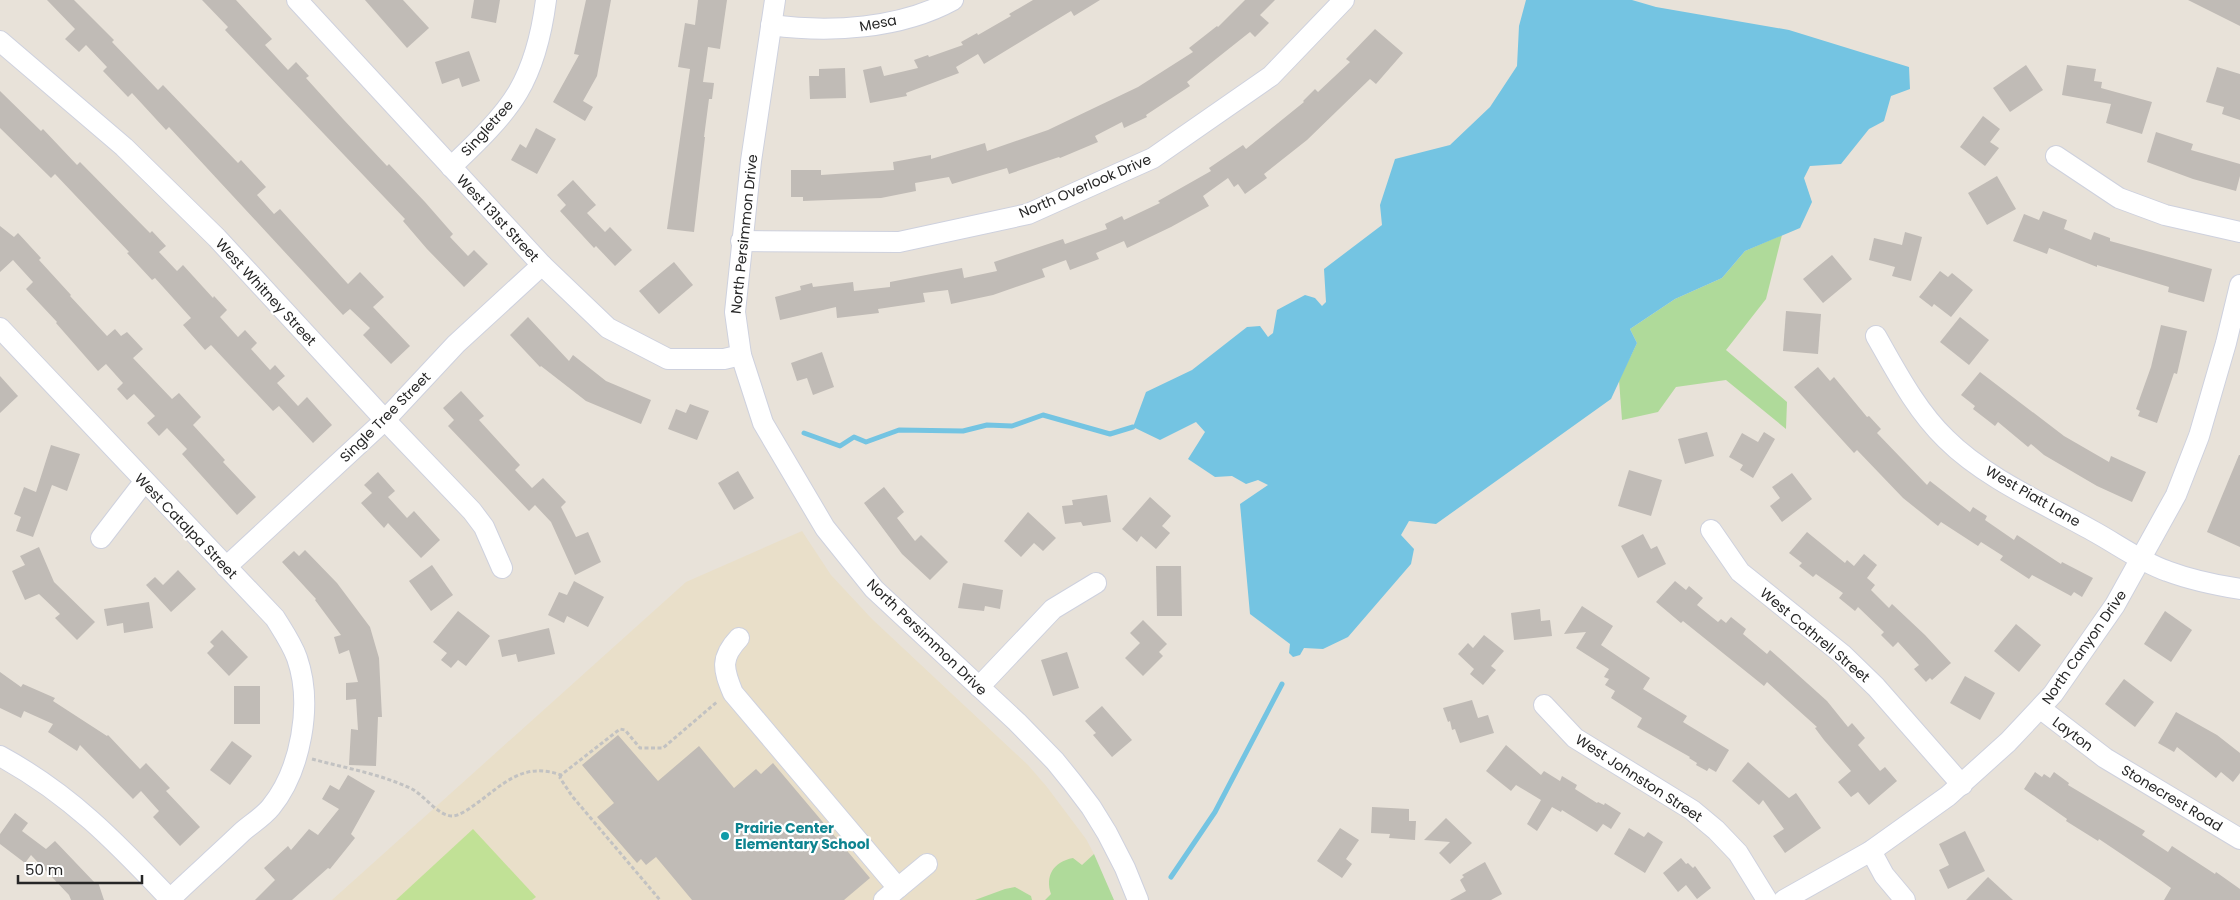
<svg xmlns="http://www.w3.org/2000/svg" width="2240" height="900" font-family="Poppins,sans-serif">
<rect width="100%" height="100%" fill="#e8e2d9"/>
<path fill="#e9dfc9" d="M802 531 831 575 872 619 1028 765 1047 787 1086 839 1094 854 1045 900H332L686 582Z"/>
<g fill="#afda9a">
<path d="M1782 235 1766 299 1726 350 1787 402 1786 429 1726 380 1676 387 1658 412 1622 420 1619 380 1637 343 1630 329 1675 299 1722 278 1745 251Z"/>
<path d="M1094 854 1114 900H1045L1051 894C1045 876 1053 862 1073 858L1082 865Z"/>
<path d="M1015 887 1031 896 1032 900H975L1005 889Z"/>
</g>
<path fill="#c1e196" d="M473 829 536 897 532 900H396Z"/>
<path fill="#74c4e2" d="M1526 0H1632L1656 7 1789 30 1909 67 1910 89 1891 96 1884 121 1869 129 1841 164 1810 166 1804 178 1812 202 1800 228 1745 251 1722 278 1675 299 1630 329 1637 343 1611 399 1436 524 1409 521 1401 535 1414 549 1411 564 1348 637 1323 649 1304 648 1300 655 1293 657 1289 653 1290 644 1250 614 1240 504 1268 485 1258 480 1246 484 1232 476 1215 477 1188 459 1205 432 1196 422 1160 440 1133 427 1146 392 1192 370 1247 327 1260 326 1268 337 1273 333 1277 310 1305 295 1315 298 1322 306 1326 302 1324 269 1382 225 1380 205 1395 159 1450 145 1490 107 1517 66 1519 26Z"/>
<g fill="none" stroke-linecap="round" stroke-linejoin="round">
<g stroke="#74c4e2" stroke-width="5">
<path d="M804 433 840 446 854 437 866 442 899 430 963 431 987 425 1012 426 1043 415 1110 434 1133 427"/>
<path d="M1171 877 1215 812 1282 684"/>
</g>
</g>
<g fill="#c0bbb6">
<path d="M47 0H74L114 40 112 42 158 90 163 85 238 163 241 160 266 187 257 195 274 214 280 209 348 284 360 272 384 297 373 307 410 346 391 364 363 335 370 328 350 309 343 315 169 127 166 130 132 93 128 97 103 71 107 67 86 45 79 52 65 39 75 29Z"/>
<path d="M202 0H236L272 39 265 45 288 70 296 62 309 76 306 78 343 119 387 166 389 164 425 202 453 234 450 237 468 256 474 250 488 264 464 287 427 249 403 221 405 219 225 30 228 27Z"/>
<path d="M365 0H403L429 28 407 48Z"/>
<path d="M474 0H500L496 23 471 18Z"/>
<path d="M586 0H611L597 76 583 101 593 107 585 121 553 102 579 55 574 54Z"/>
<path d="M698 0H727L720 49 708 47 703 82 714 83 712 99H709L704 137H705L694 232 667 229 690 69 678 67 685 23 695 25Z"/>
<path d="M1033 0H1100L1074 16 1071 11 984 64 978 54 956 67 959 73 906 93 907 96 870 103 863 70 881 66 884 76 918 68 914 60 928 55 929 57 963 45 961 42 977 33 978 35 1011 16 1009 14Z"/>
<path d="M1245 0H1275L1260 15 1269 23 1255 37 1250 32 1187 82 1190 86 1146 115 1147 117 1124 128 1122 122 1095 136 1098 142 1060 158 1059 157 1009 174 1007 168 952 184 949 177 915 183 916 191 881 198 803 201V197H791V170H821V175L894 170 893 162 931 155V159L985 143 987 151 1048 130 1138 87 1193 52 1189 48 1217 26 1218 27Z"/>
<path d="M2188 0H2240V26Z"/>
<path d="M1375 29 1403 53 1376 84 1370 79 1307 140 1264 174 1267 178 1245 194 1238 184 1234 187 1228 178 1203 196 1209 206 1171 227 1127 248 1124 241 1096 253 1099 259 1070 270 1066 260 1042 269 1045 277 993 295 951 304 948 290 923 293 925 302 878 309 879 313 837 318 836 307 780 320 775 297 801 290 800 286 812 283 813 287 853 282 854 291 890 287V282L962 268 964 278 997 271 994 262 1063 239 1065 244 1107 229 1105 224 1122 216 1124 220 1160 203 1158 201 1211 171 1209 168 1243 145 1246 149 1304 102 1303 101 1315 89 1318 92 1350 62 1346 59Z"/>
<path d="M469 51 480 81 462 87 459 78 442 84 435 62Z"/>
<path d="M2026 65 2043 90 2010 112 1993 88Z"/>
<path d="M2067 65 2096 69 2094 81 2102 82 2101 88 2152 102 2142 134 2106 123 2111 104 2062 95Z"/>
<path d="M2217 67 2240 74V120L2222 114 2224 107 2206 102Z"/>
<path d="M845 68 846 98 810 99 809 76H819V69Z"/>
<path d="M0 91 41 131 43 129 77 165 80 162 150 233 152 231 166 246 159 252 177 271 183 265 213 298 214 296 227 310 220 317 238 337 245 330 257 343 251 349 270 370 275 365 285 376 277 383 298 406 307 397 332 425 313 443 279 406 273 411 211 345 205 350 183 325 191 318 155 278 152 280 127 253 129 252 55 174 51 178 0 128Z"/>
<path d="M1983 116 2000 129 1990 142 1999 148 1985 166 1960 147Z"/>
<path d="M536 128 556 139 537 174 511 160 520 144 526 148Z"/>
<path d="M2156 132 2193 144 2191 150 2240 164V176L2236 191 2193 179 2147 162Z"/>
<path d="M1997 176 2016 209 1987 225 1968 193Z"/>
<path d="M573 180 596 205 587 213 605 232 610 227 632 250 615 266 596 246 594 248 560 211 566 205 557 195Z"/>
<path d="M2043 211 2067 220 2064 229 2091 240 2094 232 2110 238V241L2212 269 2204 302 2168 292 2169 287 2097 265V267L2049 248 2047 254 2013 241 2024 214 2039 220Z"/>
<path d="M0 226 14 237 18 233 41 258 39 260 71 295 70 296 107 336 115 329 121 336 127 332 143 349 133 358 172 399 179 393 201 417 193 425 225 460 223 462 256 497 237 515 182 454 187 449 167 428 159 436 147 423 155 416 134 394 127 400 117 389 123 383 106 364 98 371 56 323 57 322 26 289 33 282 13 260 0 272Z"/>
<path d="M1905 232 1922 237 1911 281 1892 276 1895 267 1869 260 1874 238 1902 245Z"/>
<path d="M1832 255 1852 279 1823 303 1803 279Z"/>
<path d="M674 262 693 285 659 314 639 291Z"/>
<path d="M1940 271 1948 277 1952 273 1973 290 1951 317 1934 304 1932 307 1919 297Z"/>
<path d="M1786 311 1821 314 1818 354 1783 351Z"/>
<path d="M528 317 569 361 573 355 606 381 651 400 641 424 586 401 541 366 540 367 510 335Z"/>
<path d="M1960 317 1989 340 1969 365 1940 342Z"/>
<path d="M2161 325 2187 331 2177 374 2174 373 2157 423 2138 416 2140 411 2136 409 2151 367Z"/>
<path d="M822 352 834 387 813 395 807 378 797 381 791 363Z"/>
<path d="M1818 367 1830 381 1834 377 1867 417 1869 416 1881 429 1877 433 1927 485 1930 481 1970 512 1973 507 1987 516 1985 520 2014 540 2017 535 2061 564 2062 562 2093 578 2082 597 2074 592 2071 596 2032 575 2029 579 2000 560 2003 556 1981 542 1978 546 1941 522 1938 526 1903 498 1857 450 1854 453 1794 387Z"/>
<path d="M1980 372 2064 436 2109 462 2111 456 2146 472 2132 502 2097 486 2044 455 2031 444 2028 447 1998 422 1995 426 1973 409 1975 406 1961 395Z"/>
<path d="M0 376 18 396 0 413Z"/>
<path d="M461 391 484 416 479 420 520 465 515 470 532 488 543 478 566 502 561 507 576 537 588 532 601 562 575 575 551 522 535 505 529 511 448 426 454 420 443 408Z"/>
<path d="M690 404 709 411 697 440 668 429 676 409 686 413Z"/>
<path d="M1707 432 1714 456 1685 464 1678 439Z"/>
<path d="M1764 432 1775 439 1753 478 1740 470 1743 465 1729 457 1742 433 1758 442Z"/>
<path d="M51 445 80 454 67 491 52 485 33 537 16 531 21 517 14 514 24 487 36 492Z"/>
<path d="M2239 455H2240V547L2207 532Z"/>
<path d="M1629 470 1662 480 1651 516 1618 506Z"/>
<path d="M738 471 754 498 734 510 718 483Z"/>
<path d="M378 472 395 491 388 497 407 518 414 511 440 540 421 558 388 523 384 528 361 503 372 493 364 485Z"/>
<path d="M1792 473 1812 499 1782 522 1770 506 1780 498 1772 487Z"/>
<path d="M884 487 904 512 897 518 915 541 921 535 948 562 930 580 902 554 864 503Z"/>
<path d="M1107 495 1111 522 1083 526 1081 522 1065 524 1062 506 1073 505 1072 500Z"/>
<path d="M1150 497 1171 516 1162 526 1170 533 1156 549 1141 536 1137 542 1122 529Z"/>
<path d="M1028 512 1056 538 1043 551 1034 543 1021 557 1004 541Z"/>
<path d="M1807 532 1845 563 1847 560 1854 566 1864 554 1877 565 1867 578 1875 585 1871 590 1889 608 1892 604 1925 635 1951 663 1932 680 1930 678 1926 682 1914 669 1919 665 1898 642 1893 647 1881 635 1884 632 1858 607 1855 611 1839 598 1843 593 1816 574 1813 577 1799 566 1802 563 1789 553Z"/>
<path d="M1643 534 1651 549 1657 546 1666 564 1638 578 1621 546Z"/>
<path d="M39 547 54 582 95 622 77 640 55 618 60 614 39 594 25 600 12 571 25 565 20 556Z"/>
<path d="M305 550 337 583 370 627 379 658 382 717H378L376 766 349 765 351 729 358 730 356 699 346 700V683L358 682 349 650 339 654 334 637 341 635 315 600 316 599 282 562 294 551 299 556Z"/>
<path d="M432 565 453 595 431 611 409 581Z"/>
<path d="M1156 566H1181L1182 616H1157Z"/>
<path d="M178 570 196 589 171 612 146 585 155 577 163 585Z"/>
<path d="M574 581 604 597 588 627 567 616 564 623 548 615 559 592 567 595Z"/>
<path d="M1675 581 1686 590 1689 586 1703 598 1697 605 1718 622 1721 619 1726 623 1731 617 1746 629 1743 634 1767 654 1770 650 1787 665 1827 701 1848 727 1852 723 1865 738 1858 745 1880 771 1885 767 1897 781 1869 805 1858 792 1851 797 1838 782 1851 771 1824 740 1815 728 1817 727 1767 682 1764 686 1683 621 1681 623 1656 602Z"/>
<path d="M963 583 1003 590 1000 609 985 606 984 611 958 608Z"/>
<path d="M149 602 153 628 124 633 123 623 107 626 104 609Z"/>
<path d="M1582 606 1613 626 1601 645 1650 678 1643 689 1687 716 1683 722 1729 750 1716 772 1709 768 1707 771 1696 765 1697 763 1689 758 1690 757 1637 727 1642 718 1611 698 1615 691 1605 685 1609 679 1604 677 1609 669 1576 648 1586 632 1564 634Z"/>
<path d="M1540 609 1541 621 1550 620 1552 636 1514 640 1511 613Z"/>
<path d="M458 611 490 636 466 666 458 660 451 668 441 660 447 653 433 642Z"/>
<path d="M2165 611 2192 630 2171 662 2144 644Z"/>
<path d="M1143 620 1167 644 1159 652 1163 656 1143 676 1125 658 1140 643 1130 633Z"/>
<path d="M2016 624 2041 645 2019 672 1994 651Z"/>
<path d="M549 628 555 654 518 662 516 654 502 657 498 640Z"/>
<path d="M222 630 248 657 229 676 207 653 214 646 210 642Z"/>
<path d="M1484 635 1504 651 1491 666 1496 670 1483 685 1470 674 1474 669 1458 654 1468 643 1473 648Z"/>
<path d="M1067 652 1079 688 1053 696 1041 660Z"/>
<path d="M0 672 21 687 23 684 55 698 53 701 107 736 108 735 140 769 146 763 170 788 166 791 200 827 180 846 153 817 159 811 141 791 133 799 80 745 77 751 48 732 53 724 24 711 21 718 0 708Z"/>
<path d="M1965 676 1995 693 1980 720 1950 703Z"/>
<path d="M2124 679 2154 702 2135 727 2105 704Z"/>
<rect x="234" y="686" width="26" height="38"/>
<path d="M1472 700 1478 718 1488 715 1494 733 1460 743 1455 729 1452 730 1450 721 1448 722 1443 708Z"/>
<path d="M1102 706 1132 740 1112 757 1093 735 1096 733 1085 721Z"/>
<path d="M2176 712 2217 735 2240 753V773L2233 782 2221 772 2216 778 2177 747 2174 752 2158 743Z"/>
<path d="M618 735 658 781 699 746 734 788 756 769 761 774 773 763 870 878 844 900H692L656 857 646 865 641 859 637 863 597 817 614 803 582 765Z"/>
<path d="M232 741 252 756 230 785 210 770Z"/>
<path d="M1506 745 1541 775 1544 771 1560 781 1562 776 1577 785 1575 789 1597 803 1598 802 1604 805 1605 803 1621 813 1611 829 1603 824 1597 832 1562 810 1561 812 1552 807 1537 831 1527 824 1541 800 1516 785 1511 791 1486 771Z"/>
<path d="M1748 762 1789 798 1796 793 1821 828 1785 853 1773 836 1784 829 1763 800 1759 805 1732 781Z"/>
<path d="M2035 772 2042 777 2044 774 2050 778 2054 772 2069 783 2068 785 2145 831 2142 835 2168 852 2172 846 2215 874 2216 872 2240 889V900H2164L2171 888 2160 880 2099 839 2098 841 2066 821 2067 819 2024 789Z"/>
<path d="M348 775 375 791 351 834 355 838 330 869 328 868 292 900H255L275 880 264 868 288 846 291 850 309 829 318 835 339 809 322 799 330 785 339 790Z"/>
<path d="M1372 807 1409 809V821H1416L1415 840 1389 838 1390 834 1371 833Z"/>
<path d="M15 813 28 823 22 831 46 849 55 841 95 883 98 882 104 900H71L69 895 31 855 25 863 0 844V834Z"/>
<path d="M1446 818 1472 843 1450 864 1439 853 1450 842 1424 840Z"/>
<path d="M1340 828 1359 840 1346 859 1352 864 1342 878 1317 861Z"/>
<path d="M1629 828 1644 837 1648 832 1663 842 1645 873 1614 854Z"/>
<path d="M1965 831 1985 871 1948 889 1939 870 1949 865 1939 844Z"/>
<path d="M1681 858 1686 864 1688 863 1693 868 1695 866 1711 888 1697 899 1686 885 1678 892 1663 873Z"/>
<path d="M1485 862 1502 894 1491 900H1450L1466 891 1460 880 1464 877 1462 875Z"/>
<path d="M1988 877 2013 900H1966Z"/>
</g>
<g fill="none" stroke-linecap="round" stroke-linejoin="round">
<g stroke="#ced1de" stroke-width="22">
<g id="minor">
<path d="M297 0 542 265 608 328 668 359H724L741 355"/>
<path d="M775 0 751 161 735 312 741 355 763 423 825 528 874 589 1017 722 1055 761 1072 782 1091 807 1107 833 1125 868 1138 900"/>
<path d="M771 25C830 33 900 29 953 0"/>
<path d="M0 41 124 147 217 238 385 420 472 511 484 527 502 568"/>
<path d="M2056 156 2119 198 2165 215 2240 232"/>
<path d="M451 167C473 146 502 119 518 92 534 65 542 31 546 0"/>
<path d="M741 241 899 242 1028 214 1153 158 1271 76 1344 0"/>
<path d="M0 328 275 618C283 631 292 644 297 658 313 704 301 770 271 807 263 817 251 824 242 832 218 855 193 877 169 900"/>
<path d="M1876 336C1896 371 1916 410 1946 439 1985 478 2045 504 2093 531 2117 544 2141 562 2167 571 2191 580 2215 585 2240 589"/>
<path d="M1711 530 1740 572 1842 654 1876 687 1962 785"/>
<path d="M101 538 144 482"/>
<path d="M226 567 385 420 456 344 542 265"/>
<path d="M739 638C720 658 723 669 733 693L898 888 927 864"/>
<path d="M979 687 1053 609 1096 583"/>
<path d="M1544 705 1575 738 1692 810 1716 830 1738 853 1767 900"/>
<path d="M2041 709 2105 758 2240 839"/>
<path d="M0 756C70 794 116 842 170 899"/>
<path d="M1871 851 1884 875 1905 900"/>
<path d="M884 900 898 888"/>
<path d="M1784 900 1871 851 1948 796 2008 742 2053 694 2115 605 2176 495 2199 436 2226 343 2240 285"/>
</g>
</g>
<g stroke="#c2c2c2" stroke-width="3" stroke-dasharray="4 2.5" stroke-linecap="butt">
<path d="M312 759C345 768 381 774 412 789 425 796 437 815 452 816 459 816 467 810 473 806 503 785 522 761 561 775L620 729 625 730 640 748H663L718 701"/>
<path d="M561 775 560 778 572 796 660 900"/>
</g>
<use href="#minor" stroke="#fff" stroke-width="20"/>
</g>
<circle fill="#0f9aa8" stroke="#fff" stroke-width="2" cx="725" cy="836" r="5"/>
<g text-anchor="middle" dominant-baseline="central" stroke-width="4.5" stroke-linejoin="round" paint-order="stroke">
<g font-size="14" fill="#262626" stroke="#fff">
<text transform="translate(878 23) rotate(-11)">Mesa</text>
<text transform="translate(487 128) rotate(-48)">Singletree</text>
<text transform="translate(1085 186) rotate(-23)">North Overlook Drive</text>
<text transform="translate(498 218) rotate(47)">West 131st Street</text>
<text transform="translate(744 234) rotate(-84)">North Persimmon Drive</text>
<text transform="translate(266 292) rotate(47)">West Whitney Street</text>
<text transform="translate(385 417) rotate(-45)">Single Tree Street</text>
<text transform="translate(2033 496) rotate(30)">West Piatt Lane</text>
<text transform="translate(186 526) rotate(46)">West Catalpa Street</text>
<text transform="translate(1815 635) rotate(40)">West Cothrell Street</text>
<text transform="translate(927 637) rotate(44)">North Persimmon Drive</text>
<text transform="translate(2084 647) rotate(-55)">North Canyon Drive</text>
<text transform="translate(2073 734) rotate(37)">Layton</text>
<text transform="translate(1639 778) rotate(33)">West Johnston Street</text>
<text transform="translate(2172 798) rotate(31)">Stonecrest Road</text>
</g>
<g font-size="14" font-weight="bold" fill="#0d838f" stroke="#fff" text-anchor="start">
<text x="735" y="828">Prairie Center<tspan x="735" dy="16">Elementary School</tspan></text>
</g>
</g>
<path d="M18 875v8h124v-8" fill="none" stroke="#262626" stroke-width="2.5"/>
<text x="25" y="875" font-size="15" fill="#262626" stroke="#ffffff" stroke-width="4" paint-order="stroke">50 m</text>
</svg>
